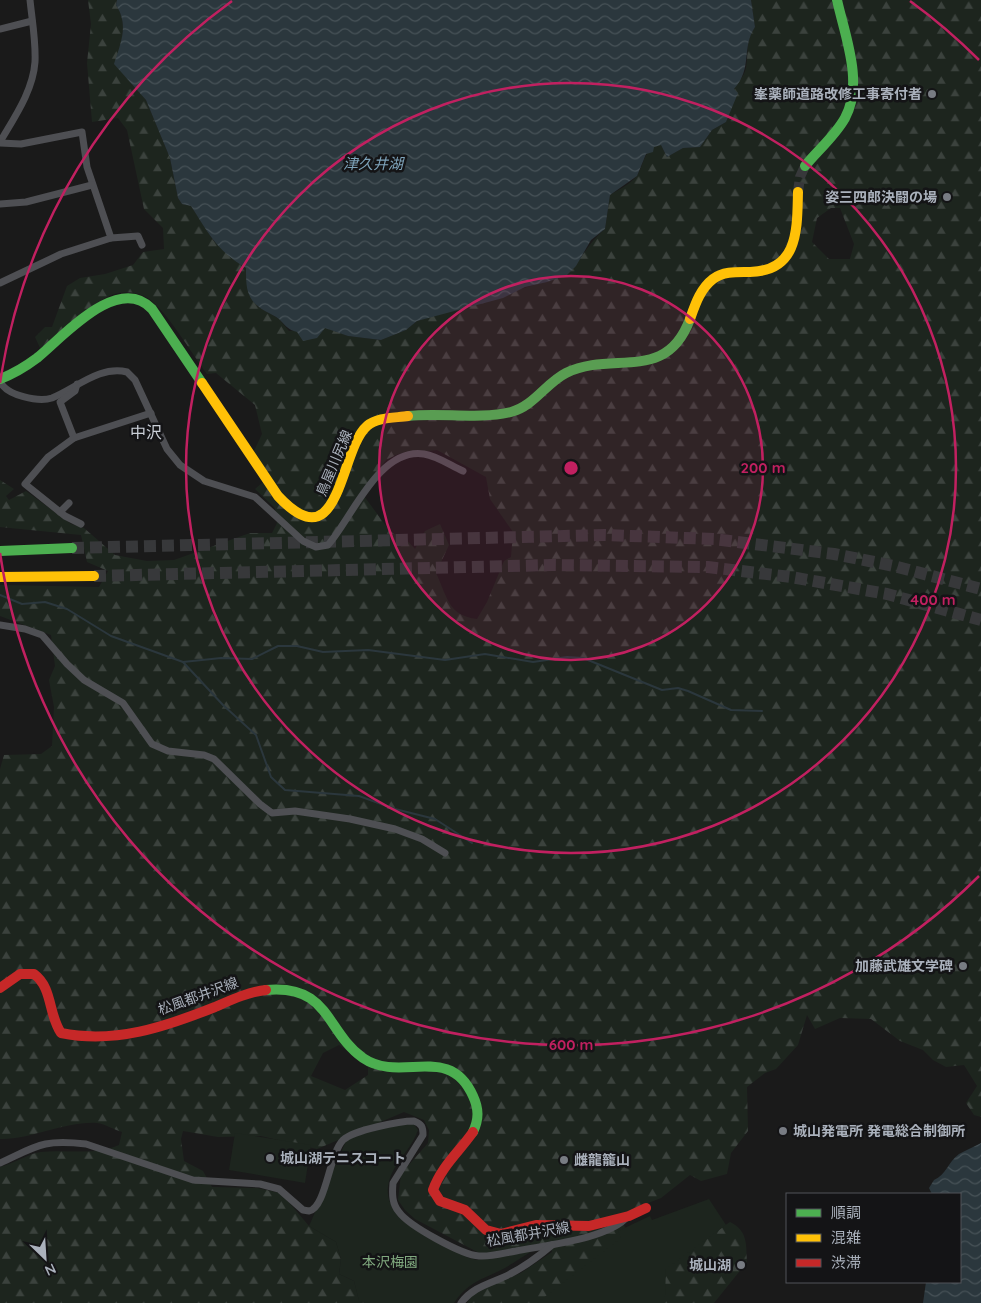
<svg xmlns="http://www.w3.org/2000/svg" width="981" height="1303" font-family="Quicksand,'Noto Sans JP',sans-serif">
<defs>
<pattern id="forest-firs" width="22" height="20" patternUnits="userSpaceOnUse" patternTransform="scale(1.25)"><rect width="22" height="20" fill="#1d251e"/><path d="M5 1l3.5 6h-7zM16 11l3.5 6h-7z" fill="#3b423d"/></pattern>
<pattern id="water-waves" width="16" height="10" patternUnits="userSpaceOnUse" patternTransform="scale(1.25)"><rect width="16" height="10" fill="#2b373d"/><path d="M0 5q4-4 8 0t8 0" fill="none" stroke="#475257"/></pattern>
</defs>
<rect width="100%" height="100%" fill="#1a1a1a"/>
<g fill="url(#forest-firs)" fill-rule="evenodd">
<path d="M88 0H117L116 5C129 25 121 43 115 64L146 100 170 158 178 198 182 204 191 206 213 240 246 268 257 306 279 319 289 331 326 328 348 336 381 340 406 330 417 321 567 275C581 260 589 242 605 229L610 195C618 190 629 185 636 177 643 169 645 143 661 145L667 157 683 148 700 147 712 130 726 122C730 111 730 102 733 91 735 83 744 79 746 68 749 51 745 42 755 27L751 0H981V1117L974 1115 966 1103 977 1086 964 1065 946 1067 933 1060 923 1050 900 1041 871 1019 840 1018 815 1029 807 1015 798 1045 776 1069 765 1073 747 1087 748 1131 731 1153 727 1174 701 1181 690 1175 661 1198 635 1208 621 1220 633 1242 558 1303H467L474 1292 521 1273 552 1252 550 1242 483 1255 415 1219 405 1210 398 1200 401 1174 428 1143 429 1130 424 1120 404 1112 317 1149 261 1136 218 1137 183 1131 181 1139 184 1161 203 1171 212 1187 257 1188 281 1193 309 1226 336 1242 341 1259 339 1274 354 1281 359 1300 365 1303H0V1167C13 1164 30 1153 41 1152 66 1149 96 1156 119 1145L122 1132C115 1130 105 1124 97 1123 66 1121 30 1140 0 1139V769L4 755 41 754 52 746 54 707 49 680 55 666 51 635 0 616V585L99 587 108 571 87 562 81 535 0 527V480L14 489 6 496 9 500 26 491 71 524 84 528 115 555 147 561 174 560 250 533H272L277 523 275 508 255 489 270 476 254 451 262 434 255 405 216 373 207 374C192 354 167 311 148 298 138 292 125 291 114 294 95 300 57 336 41 350L35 337 45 327H52L67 286 80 278 105 274 133 265 143 252 164 249 163 228 144 209 127 130 118 118 92 122 87 63 91 24ZM831 208H840L854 244 850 259H829L812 242 817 218ZM437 450 486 477 490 499 513 532 511 557 504 561 487 602 477 619C448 616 447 596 436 573L449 545 440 524 425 531 415 549 402 535 394 534 389 530 361 492 386 460 398 454ZM339 1045 368 1066V1075L345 1090 311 1076 323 1053Z"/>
<path d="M730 1222C748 1231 746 1244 747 1262L714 1303H655L663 1268Z"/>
</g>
<g fill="#1d251e">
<path d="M401 1122 413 1123 418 1130C413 1146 399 1158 392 1173 370 1219 439 1242 469 1258L477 1260 534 1250C522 1257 511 1265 499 1271 478 1281 468 1283 454 1303H365L359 1301 354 1281 339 1274 341 1259 336 1242 309 1226 346 1141 351 1137Z"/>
<path d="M235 1133 311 1145 305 1183 229 1170Z"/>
<path d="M709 1199 726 1225 666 1269 665 1296 658 1303H537L621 1238 618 1231 650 1216 652 1220Z"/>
</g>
<g fill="url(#water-waves)">
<path d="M117 0H751L755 27C741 48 753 68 734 89L738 93 726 122 712 130 700 147 683 148 667 157 661 145 654 147 653 152 646 154 637 176 610 195 605 229 591 240 576 266 567 275 547 282 525 287 503 298 417 321 406 330 381 340 348 336 325 328 317 338 303 341 297 332C288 330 285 325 279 319 275 316 269 313 265 311 246 300 246 288 246 268 217 251 209 234 191 206L182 204 178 198 170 158 146 100 114 64C121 42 129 25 116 5Z"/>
<path d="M981 1143V1303H923L926 1282H960V1194H932L929 1188 934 1180C946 1175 948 1162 959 1154 966 1150 974 1147 981 1143Z"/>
</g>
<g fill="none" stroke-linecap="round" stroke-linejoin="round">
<g stroke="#2b373d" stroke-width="2">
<path d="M0 595 22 604 45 602 67 609 111 636 183 662 223 705 256 735 271 777 285 790 359 796 395 809 435 819 472 843"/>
<path d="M183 662 221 658 252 659 278 646H297L323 652 368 650 445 660 485 654 533 662 567 657 583 658 662 690 678 688 688 691 731 710 762 711"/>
</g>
<path stroke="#37383a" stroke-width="10" stroke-dasharray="10 5" stroke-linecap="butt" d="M798 192 800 177 805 166"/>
<g stroke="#37383a" stroke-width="12" stroke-dasharray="12 6" stroke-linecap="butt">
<path d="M72 548 605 535 714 539 834 554 894 566 981 589"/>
<path d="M94 576 552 565 708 567 791 577 887 594 981 620"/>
</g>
<g stroke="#4e4f53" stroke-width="7">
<path d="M0 29 32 21"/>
<path d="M0 142C14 118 33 91 35 62 36 41 32 20 30 0"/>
<path d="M0 143 21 144 82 132 87 167 111 238 61 254 0 283"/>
<path d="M0 204 26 202 92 185"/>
<path d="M111 238 138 236 142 245"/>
<path d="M0 381C6 396 39 402 52 398 75 389 100 365 127 372L135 380 167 449 180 465 204 481 255 497 303 541 316 547 328 545C352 518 379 447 424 454 437 456 450 465 463 471"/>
<path d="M74 438 60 402 75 391 77 384"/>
<path d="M60 512 69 503"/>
<path d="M81 524 65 516 25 484 48 457 74 438 151 413"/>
<path d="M0 625 25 629 42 635 67 664 84 680 123 703 152 744 168 751 204 755 214 759 260 804 272 813 295 811 350 819 395 829 422 839 445 853"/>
<path d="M0 1163C37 1146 42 1139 86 1144L193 1180 260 1184 279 1189 303 1210 309 1211C326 1208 329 1154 343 1140 354 1130 400 1121 414 1121 422 1124 423 1127 423 1135L393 1183C392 1194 392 1204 399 1212 409 1226 462 1255 479 1256 491 1257 504 1253 516 1251 546 1245 609 1239 628 1216"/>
<path d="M461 1303C473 1286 493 1283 510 1274 526 1266 539 1256 552 1245"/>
</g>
<g stroke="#4caf50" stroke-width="10">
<path d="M805 166C818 150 835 136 845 118 864 83 845 36 837 0"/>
<path d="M0 379C13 374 25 367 37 358 63 337 118 273 152 309L202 383"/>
<path d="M408 416C441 412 478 420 511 412 534 406 546 383 566 373 613 350 666 384 690 319"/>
<path d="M0 551 72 548"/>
<path d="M266 990C330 984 325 1031 363 1058 401 1084 449 1042 473 1096 479 1109 479 1119 473 1132"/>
</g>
<g stroke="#ffc107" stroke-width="10">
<path d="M690 319C695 305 700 289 713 279 723 271 738 272 750 272 799 271 797 229 798 192"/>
<path d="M202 383 278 496C341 564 339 450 367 426 377 417 395 418 408 416"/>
<path d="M0 577 94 576"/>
</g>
<g stroke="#c62828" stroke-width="10">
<path d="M0 988 20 974H34C53 988 48 1014 61 1033 115 1044 165 1027 215 1007 231 1000 248 992 266 990"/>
<path d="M473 1132C459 1152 441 1167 433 1190L440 1201 465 1210 486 1230 501 1234 536 1225 589 1226 629 1216 646 1208"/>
</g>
</g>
<circle cx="571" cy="468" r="192" fill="#c12060" fill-opacity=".12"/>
<g fill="none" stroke="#c12060" stroke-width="2.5">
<circle cx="571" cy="468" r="192"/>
<circle cx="571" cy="468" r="385"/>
<path d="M979 876A577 577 0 0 1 0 553M0 383A577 577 0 0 1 232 1M910 1A577 577 0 0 1 979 60"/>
</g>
<g fill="#787c83" stroke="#141416" stroke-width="2">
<circle cx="932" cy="94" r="5"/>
<circle cx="947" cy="197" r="5"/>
<circle cx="963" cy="966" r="5"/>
<circle cx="783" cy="1131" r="5"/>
<circle cx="270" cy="1158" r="5"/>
<circle cx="564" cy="1160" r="5"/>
<circle cx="741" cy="1265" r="5"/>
</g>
<g text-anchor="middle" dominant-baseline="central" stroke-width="5" stroke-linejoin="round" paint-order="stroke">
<g font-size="14" font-weight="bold" fill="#aab1bc" stroke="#141416" text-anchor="end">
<text x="922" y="94">峯薬師道路改修工事寄付者</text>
<text x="937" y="197">姿三四郎決闘の場</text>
<text x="953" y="966">加藤武雄文学碑</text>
<text x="793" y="1131" text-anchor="start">城山発電所 発電総合制御所</text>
<text x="280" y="1158" text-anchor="start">城山湖テニスコート</text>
<text x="574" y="1160" text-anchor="start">雌龍籠山</text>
<text x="731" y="1265">城山湖</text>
</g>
<g font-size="14" fill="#aab1bc" stroke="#141416">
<text transform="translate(334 463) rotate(-67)">鳥屋川尻線</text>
<text transform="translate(198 996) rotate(-20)">松風都井沢線</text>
<text transform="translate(528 1234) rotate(-10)">松風都井沢線</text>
</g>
<g font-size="14" fill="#80a97f" stroke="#141416">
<text x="390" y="1262">本沢梅園</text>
</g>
<g font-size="15" font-style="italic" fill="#7ea3ba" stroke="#141416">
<text x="373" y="163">津久井湖</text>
</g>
<g font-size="16" fill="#cbd0d8" stroke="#141416">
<text x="146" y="432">中沢</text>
</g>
</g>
<circle cx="571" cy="468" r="8" fill="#c12060" stroke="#141416" stroke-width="2.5"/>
<g font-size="15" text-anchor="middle" font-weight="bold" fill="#c12060" stroke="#141416" stroke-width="5" stroke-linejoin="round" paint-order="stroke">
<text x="763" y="473">200 m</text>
<text x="933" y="605">400 m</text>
<text x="571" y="1050">600 m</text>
</g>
<rect x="786" y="1193" width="175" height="90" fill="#141416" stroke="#505358"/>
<rect x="796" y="1209" width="25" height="8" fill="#4caf50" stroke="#505358"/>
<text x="831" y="1218" font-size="15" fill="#aab1bc">順調</text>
<rect x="796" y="1234" width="25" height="8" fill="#ffc107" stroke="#505358"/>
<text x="831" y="1243" font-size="15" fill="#aab1bc">混雑</text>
<rect x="796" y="1259" width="25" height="8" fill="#c62828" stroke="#505358"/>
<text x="831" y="1268" font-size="15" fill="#aab1bc">渋滞</text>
<g transform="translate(45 1258) rotate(155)" stroke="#141416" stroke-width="4" paint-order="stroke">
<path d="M0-4L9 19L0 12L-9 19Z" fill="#aab1bc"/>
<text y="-8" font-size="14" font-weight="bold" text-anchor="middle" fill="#aab1bc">N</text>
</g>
</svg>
